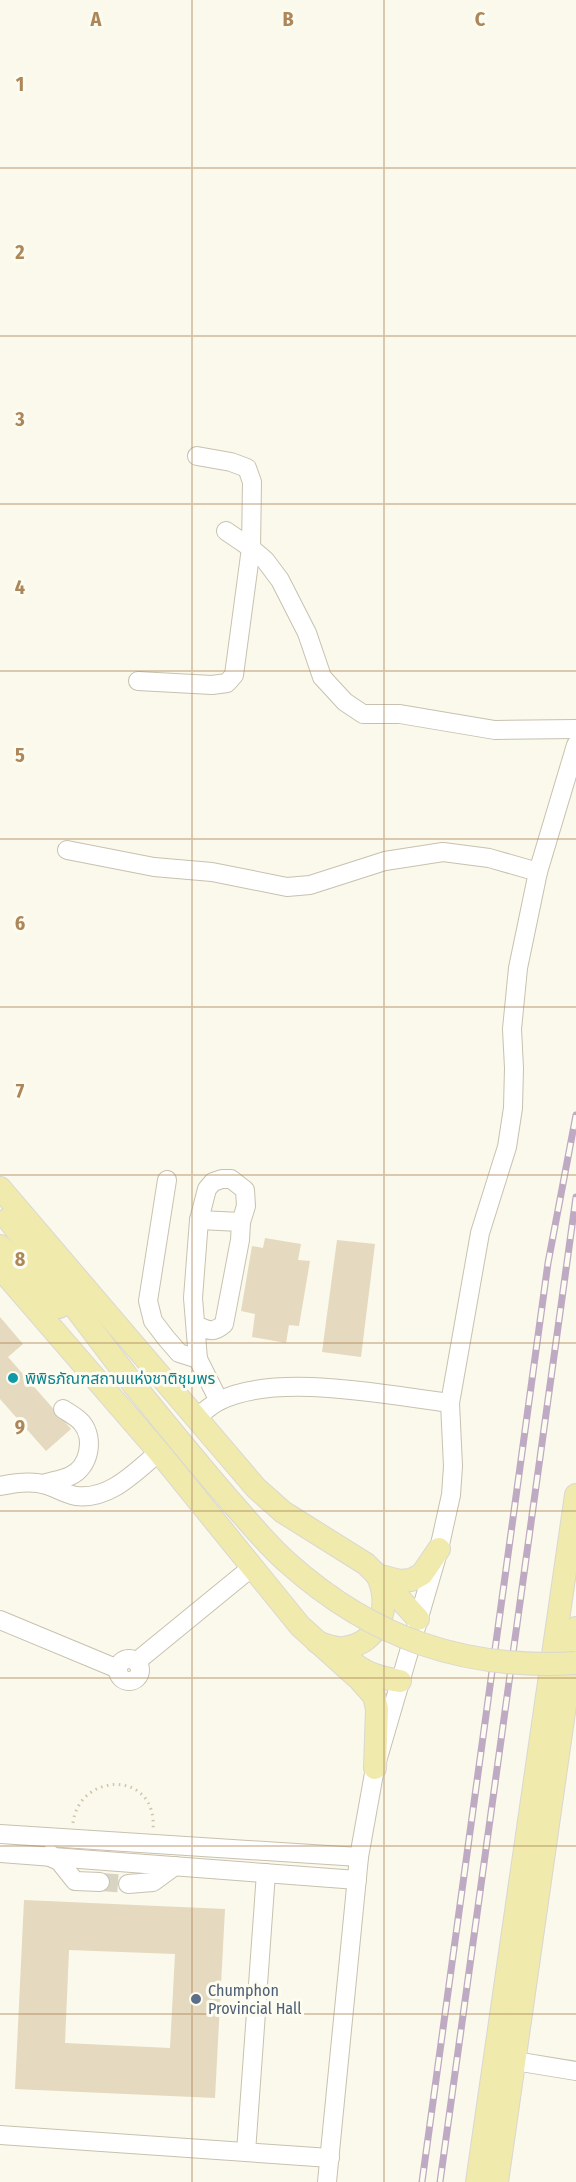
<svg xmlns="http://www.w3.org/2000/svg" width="576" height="2182" font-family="'Fira Sans Condensed','Noto Sans Thai',sans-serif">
<rect width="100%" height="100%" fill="#faf9eb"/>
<g fill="#e5d9bf" fill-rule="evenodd">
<path d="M265 1238 301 1244 298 1260 310 1261 299 1326 289 1325 286 1343 252 1337 255 1314 241 1311 252 1246 263 1248Z"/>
<path d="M337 1240 375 1244 361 1357 322 1352Z"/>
<path d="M0 1317 23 1344 8 1357 71 1429 46 1451 0 1399Z"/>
<path d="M24 1900 225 1909 215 2098 15 2089ZM69 1950 175 1954 170 2048 65 2043Z"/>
</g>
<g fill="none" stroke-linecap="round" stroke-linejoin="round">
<path stroke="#d8d4c4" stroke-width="18" stroke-dasharray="18 9" stroke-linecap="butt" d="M100 1882 128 1884"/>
<g stroke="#c8c1af" stroke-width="20">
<g id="minor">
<path d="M226 531 251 548 265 560 280 580 307 633 322 677 345 702 363 714H400L495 730 576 729"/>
<path d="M138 681 212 685 227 683 234 675 251 548 252 482 247 468 231 462 197 456"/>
<path d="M67 850 154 867 212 872 287 887 310 885 385 861 443 852 489 858 538 872"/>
<path d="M167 1180 148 1301 153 1321 166 1338 179 1353 198 1359"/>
<path d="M199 1220 241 1222"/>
<path d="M196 1325C208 1331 214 1333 224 1324L240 1240 241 1222 246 1206 245 1190 231 1179H222L213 1182 207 1189 199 1220 193 1298 198 1359 219 1401"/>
<path d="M197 1417C204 1412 211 1405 219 1401 276 1372 386 1395 450 1403"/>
<path d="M43 1484C52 1481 62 1480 70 1476 89 1468 95 1439 82 1423 77 1417 69 1413 63 1409"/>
<path d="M0 1486C14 1483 32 1480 46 1485 56 1488 66 1494 76 1496 110 1500 135 1472 159 1452"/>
<path d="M0 1620 118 1669"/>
<circle cx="129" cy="1670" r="11"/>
<path d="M136 1662 251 1568"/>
<path d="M0 1834 359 1857"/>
<path d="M0 1853 357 1880"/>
<path d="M50 1854V1857L59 1861 75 1881 100 1882"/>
<path d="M128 1884 153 1882 175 1866"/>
<path d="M515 2061 576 2071"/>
<path d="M0 2135 330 2158"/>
<path d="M246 2152 266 1873"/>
<path d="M327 2182 359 1857 375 1768 439 1549 451 1495 453 1466 450 1403 480 1233 507 1147 513 1108 514 1068 512 1029 518 968 538 872 576 745"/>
</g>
</g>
<g stroke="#dad7d2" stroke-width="24">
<g id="major">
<path d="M0 1188 256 1488 283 1512 366 1564 377 1575 400 1581 411 1580 422 1574 439 1549"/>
<path d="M8 1219 133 1384"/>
<path d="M0 1246 59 1307"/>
<path d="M0 1268 159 1452 300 1626 359 1679 374 1696 377 1709 375 1768"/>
<path d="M382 1585 399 1598 418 1619"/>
<path d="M317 1642C325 1645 335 1649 344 1648 381 1643 392 1604 377 1575"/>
<path d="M352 1662C367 1674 381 1678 400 1681"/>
<path d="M477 2182 576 1495"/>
<path d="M497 2182 576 1628"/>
</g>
</g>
<path stroke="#d1c4a9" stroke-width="3" stroke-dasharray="1.5 4.5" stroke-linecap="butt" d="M73 1823C79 1772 158 1769 153 1830"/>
<use href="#minor" stroke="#fff" stroke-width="18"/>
<use href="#major" stroke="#f0eaac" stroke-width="22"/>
<g stroke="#bfaac3" stroke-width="7">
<g id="rail">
<path d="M422 2182 548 1263 576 1115"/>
<path d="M440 2182 576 1197"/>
</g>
</g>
<use href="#rail" stroke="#fdfcf1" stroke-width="4.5" stroke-dasharray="14" stroke-linecap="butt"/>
<g stroke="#dad7d2" stroke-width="24" stroke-linecap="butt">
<path id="major-bridge" d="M133 1384C166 1424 198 1464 232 1503 250 1523 267 1545 288 1563 372 1638 464 1670 576 1663"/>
</g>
<use href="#major-bridge" stroke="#f0eaac" stroke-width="22"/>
</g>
<path fill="none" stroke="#ad865a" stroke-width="1.5" stroke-opacity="0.55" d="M192 0V2182M384 0V2182M0 168H576M0 336H576M0 504H576M0 671H576M0 839H576M0 1007H576M0 1175H576M0 1343H576M0 1511H576M0 1678H576M0 1846H576M0 2014H576"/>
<circle fill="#0f9aa8" stroke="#fdfcf1" stroke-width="2" cx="13" cy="1378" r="6"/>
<circle fill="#5c6f8a" stroke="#fdfcf1" stroke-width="2" cx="196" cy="1999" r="6"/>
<g text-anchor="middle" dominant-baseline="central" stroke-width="6" stroke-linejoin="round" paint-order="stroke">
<g font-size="16" fill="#0d838f" stroke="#fdfcf1" text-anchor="start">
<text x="25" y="1378">พิพิธภัณฑสถานแห่งชาติชุมพร</text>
</g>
<g font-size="16" fill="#4e5e75" stroke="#fdfcf1" text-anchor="start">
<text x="208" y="1990">Chumphon<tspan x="208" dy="18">Provincial Hall</tspan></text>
</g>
</g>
<g font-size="20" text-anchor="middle" font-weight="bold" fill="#ad865a" stroke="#fdfcf1" stroke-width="6" stroke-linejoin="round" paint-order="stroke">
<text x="96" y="26">A</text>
<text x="288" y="26">B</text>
<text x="480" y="26">C</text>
<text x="20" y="91">1</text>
<text x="20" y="259">2</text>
<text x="20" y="426">3</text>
<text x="20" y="594">4</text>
<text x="20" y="762">5</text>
<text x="20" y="930">6</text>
<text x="20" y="1098">7</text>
<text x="20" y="1266">8</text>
<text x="20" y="1434">9</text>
</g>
</svg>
